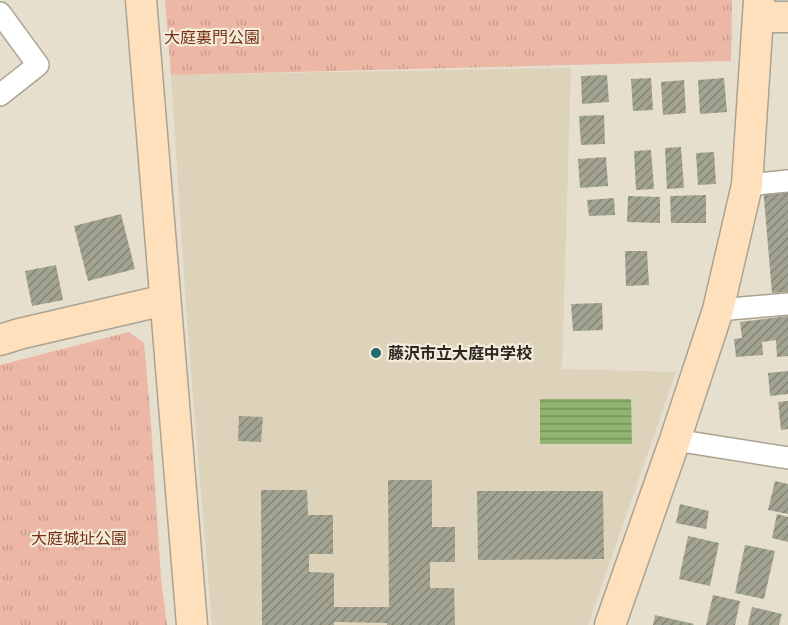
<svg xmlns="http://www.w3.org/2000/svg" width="788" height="625" font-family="Jost,'Noto Sans JP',sans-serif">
<defs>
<pattern id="park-tufts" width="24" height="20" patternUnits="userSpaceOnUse" patternTransform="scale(1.5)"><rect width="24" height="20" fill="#ecb7a4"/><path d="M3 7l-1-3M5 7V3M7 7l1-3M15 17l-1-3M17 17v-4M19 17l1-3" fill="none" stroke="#ca9d8d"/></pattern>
<pattern id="water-rules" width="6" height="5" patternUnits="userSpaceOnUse" patternTransform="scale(1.5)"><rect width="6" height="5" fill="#8fb570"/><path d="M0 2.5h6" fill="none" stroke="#75935b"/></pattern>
<pattern id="building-hatch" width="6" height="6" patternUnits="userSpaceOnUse" patternTransform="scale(1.5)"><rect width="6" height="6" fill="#a2a391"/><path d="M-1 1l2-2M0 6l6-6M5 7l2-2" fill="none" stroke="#848576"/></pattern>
</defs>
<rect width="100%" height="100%" fill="#e7dfcd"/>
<path fill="#ddd2ba" d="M571 68 562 369 676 372 588 625H212L188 336 171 75Z"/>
<g fill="url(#park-tufts)">
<path d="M165 0H732L731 61 171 75Z"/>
<path d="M129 332 144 343 150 410 161 579 167 625H0V365Z"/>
</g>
<path fill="url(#water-rules)" d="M540 399H631L632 444H540Z"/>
<g fill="url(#building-hatch)">
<path d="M607 75 609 102 582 104 581 76Z"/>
<path d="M651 78 653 110 633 111 631 79Z"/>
<path d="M724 78 727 112 700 114 698 80Z"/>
<path d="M684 80 686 113 663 115 661 82Z"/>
<path d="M604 115 605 144 581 145 579 116Z"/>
<path d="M681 147 684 188 667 189 665 148Z"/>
<path d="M651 150 654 189 636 190 634 151Z"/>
<path d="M714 152 716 184 698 185 696 153Z"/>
<path d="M606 157 608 186 580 188 578 159Z"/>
<path d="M788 185V292L772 293 763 187Z"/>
<path d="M706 195V223H671L670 196Z"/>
<path d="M628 196 660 197V223L627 222Z"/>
<path d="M614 198 615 215 589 216 587 200Z"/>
<path d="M121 214 135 269 88 281 74 226Z"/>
<path d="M625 251H647L649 285 626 286Z"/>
<path d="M56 265 63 300 32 306 25 271Z"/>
<path d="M602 303 603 330 573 331 571 304Z"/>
<path d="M788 316V356L777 357 776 340 762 342 763 355 736 357 734 339 742 338 740 322Z"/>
<path d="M788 371V394L770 396 768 373Z"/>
<path d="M788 401V429L781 430 778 402Z"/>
<path d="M239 416 263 417 261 442 238 441Z"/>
<path d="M388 480H432V527H455V562H430V588H454L455 625H387V623L334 622V625H262L261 490H307L308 515H333V554H309V572L334 573V607H389Z"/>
<path d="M775 481 788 484V514L768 510Z"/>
<path d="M477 491H603L604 559 478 560Z"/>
<path d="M680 504 709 511 706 529 676 523Z"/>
<path d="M777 514 788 517V542L772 538Z"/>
<path d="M688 536 719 543 710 586 679 579Z"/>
<path d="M745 545 775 551 764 599 735 593Z"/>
<path d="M713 595 740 601 735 625H706Z"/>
<path d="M752 607 782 614 779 625H748Z"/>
<path d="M655 615 694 624 693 625H653Z"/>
</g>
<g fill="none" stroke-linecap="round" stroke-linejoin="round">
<g stroke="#aba392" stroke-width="24">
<g id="street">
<path d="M0 13 38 65 0 95"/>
<path d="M747 185 788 181"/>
<path d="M718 310 788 304"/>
<path d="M675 440 788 458"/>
</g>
</g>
<g stroke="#aba392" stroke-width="33">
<g id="secondary">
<path d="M141 0 192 625"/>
<path d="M759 17H788"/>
<path d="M0 340 19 334 165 300"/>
<path d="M610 625 675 440 718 310 747 185 759 0"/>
</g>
</g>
<use href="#street" stroke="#fff" stroke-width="21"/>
<use href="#secondary" stroke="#ffe0bc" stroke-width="30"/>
</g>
<circle fill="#1f6b70" stroke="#f4ecda" stroke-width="2" cx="376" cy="353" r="6"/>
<g text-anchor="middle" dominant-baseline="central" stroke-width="4.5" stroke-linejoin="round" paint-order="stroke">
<g font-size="16" fill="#773016" stroke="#f4ecda">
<text x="212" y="37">大庭裏門公園</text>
<text x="79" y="538">大庭城址公園</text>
</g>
<g font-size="16" font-weight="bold" fill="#29261f" stroke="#f4ecda" text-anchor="start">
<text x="388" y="353">藤沢市立大庭中学校</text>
</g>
</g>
</svg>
